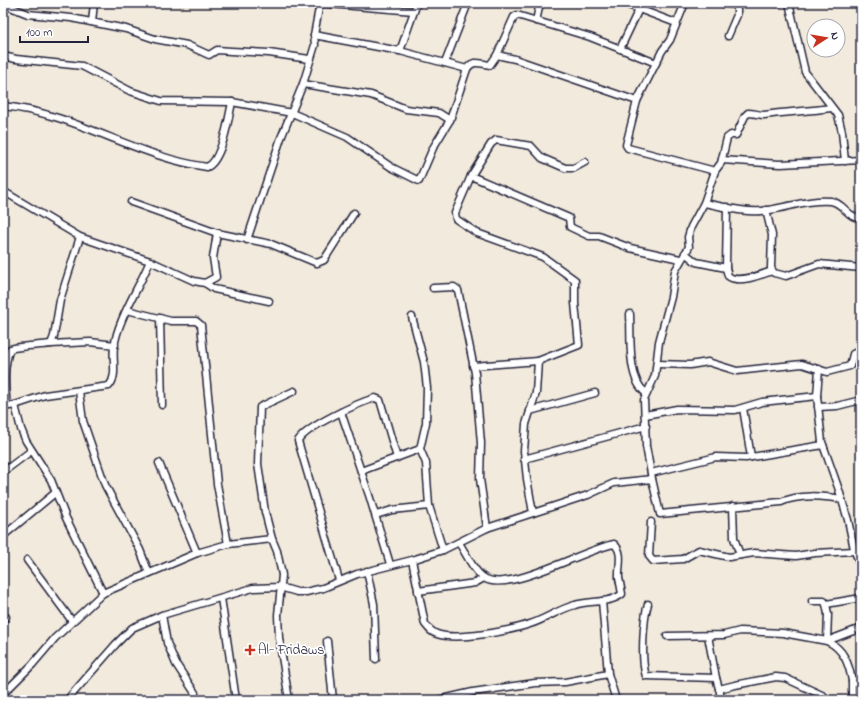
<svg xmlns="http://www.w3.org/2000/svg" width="864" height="703" font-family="'Indie Flower',sans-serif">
<rect width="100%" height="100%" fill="#f2eadc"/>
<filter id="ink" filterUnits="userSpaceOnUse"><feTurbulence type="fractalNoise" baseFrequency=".025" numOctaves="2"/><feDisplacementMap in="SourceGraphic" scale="8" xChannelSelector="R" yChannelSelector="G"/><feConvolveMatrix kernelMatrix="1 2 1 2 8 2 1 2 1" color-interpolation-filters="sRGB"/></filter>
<g filter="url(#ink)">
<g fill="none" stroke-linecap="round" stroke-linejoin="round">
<g stroke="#22223b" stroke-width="9">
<g id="minor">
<path d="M318 3 414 11"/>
<path d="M623 3 676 23"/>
<path d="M685 3 670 40 662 51 637 101 626 145 628 148 715 171"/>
<path d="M722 3 737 5"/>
<path d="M776 3H779"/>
<path d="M789 3 805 72 838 115 842 132 845 161"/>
<path d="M3 4 28 14 71 18 126 29 155 39 187 45 209 55 217 50 231 51 269 53 309 59"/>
<path d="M536 21 540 3"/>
<path d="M92 22 94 3"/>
<path d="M314 35 400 51 467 69C473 59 481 64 490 65L497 55 515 59 637 101"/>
<path d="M728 36 737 15V3"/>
<path d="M620 49 639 9"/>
<path d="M400 51 417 3"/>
<path d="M497 55 514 17 517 15 590 37 656 63"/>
<path d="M3 56 16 59 82 66 130 91 161 101 232 102 292 113 347 137 391 167 419 181 433 148 450 120 467 69"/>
<path d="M445 63 468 3"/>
<path d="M303 84 371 95 406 109 439 113 450 120"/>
<path d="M3 106C75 113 136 157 207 167 222 161 229 117 232 102"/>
<path d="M722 160 780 164 861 160"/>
<path d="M471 176 569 218 570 227 589 236H599L630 248 680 259"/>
<path d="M3 191 80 237 150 261 194 281 205 283 214 289 269 301"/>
<path d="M131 202 217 233 271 244 317 263 324 260 354 213"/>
<path d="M704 203C722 206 743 213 761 211 785 209 806 199 831 201 844 203 847 218 861 218"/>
<path d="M727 207 726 268 728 276C738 284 761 275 772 271"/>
<path d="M766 210 772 235 771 268 774 273 786 276 819 264 861 268"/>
<path d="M247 240 281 138 303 84 315 45 314 35 320 3"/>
<path d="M685 253 696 262 726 268"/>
<path d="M205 283 216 277 213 258 217 233"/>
<path d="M433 288 454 287 458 290 475 373 481 443 480 479 487 528"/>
<path d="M127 310 171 321H196L201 325 217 484 228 544"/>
<path d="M630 314C631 337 627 379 646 393"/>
<path d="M412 317 424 362 427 388 426 423 420 449 426 463 429 506 443 550"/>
<path d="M160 318 162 405"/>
<path d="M51 344 90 342 115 345"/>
<path d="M657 364 690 365 708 362 737 371 802 364 827 372 850 366 853 354 859 351"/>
<path d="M473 366 538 361"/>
<path d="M819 369 817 396 822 442 839 490 848 520 854 549 861 567"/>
<path d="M79 391 83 421 105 485 140 550 149 573"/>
<path d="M15 405 21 429 26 441 51 480 66 518 103 593"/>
<path d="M7 406C5 388 3 365 10 349 23 345 37 346 51 344L54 336 60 300 80 237"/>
<path d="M3 407 15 405 45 395 109 386C118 376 112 360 114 347 118 319 139 288 150 261"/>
<path d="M818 407 837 406 861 400"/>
<path d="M743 408 751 457"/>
<path d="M530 411 595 393"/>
<path d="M341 412 369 495 390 564"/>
<path d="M645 415 677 409 735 410 762 402 817 396"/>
<path d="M524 459 646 426"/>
<path d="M159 463 197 553"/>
<path d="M361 471 420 449"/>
<path d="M3 472 31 451"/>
<path d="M651 473 716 457 746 458 823 445"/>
<path d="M652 479 646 446 644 400 655 376 659 342 671 297 675 271 689 247 688 237 691 227 704 203 715 171 721 163 727 138 731 135H736L745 116 748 113C754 113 759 115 764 115 787 112 809 111 831 108"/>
<path d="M733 506 734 538 740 555"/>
<path d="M533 513 588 495 614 483 652 479 660 514 781 502C800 494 822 496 842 499"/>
<path d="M376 515 392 510 429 506"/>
<path d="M651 522 649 556 653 561 683 559 699 550 729 557 754 553 796 556 815 553 855 551 861 549"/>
<path d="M3 536 55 493"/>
<path d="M27 560 72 621"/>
<path d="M412 560 425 624C429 629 431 632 437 634 457 641 509 631 530 624 546 619 559 609 575 605 589 600 610 604 622 594 621 588 620 583 619 578 618 567 624 552 614 544 586 549 510 592 486 579 474 573 466 553 459 543"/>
<path d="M367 571 374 604 376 659"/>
<path d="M339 580 298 441C307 426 358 403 375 398L380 400 397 458"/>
<path d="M418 591 475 583 484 578"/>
<path d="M221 598 236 700"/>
<path d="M602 601 608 674 616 700"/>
<path d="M812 601H824L826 604 828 614 827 641C844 649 849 664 852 681L861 679"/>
<path d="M648 604C643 620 641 661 646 676L716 678 720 692V700"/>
<path d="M826 604 861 598"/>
<path d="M162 615 167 643 176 664 195 693"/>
<path d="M3 620 6 617"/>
<path d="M667 636 724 635 740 631 783 633 827 641 861 628"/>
<path d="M708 636 716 678"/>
<path d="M327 641 333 700"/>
<path d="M852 681V700"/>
<path d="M719 689 735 685 776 677 785 678 824 696"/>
<path d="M3 694 32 665 55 638 103 593 197 553 228 544 272 539"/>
<path d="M67 700 116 644 132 628 162 615 253 588 280 587 297 592H306L323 588 357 574 412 560 443 550 487 528 533 513 527 479 524 451 526 424 536 393 538 361 579 345 575 303V280L543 257 477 233 456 219 455 213 471 176 491 144 496 140 531 146 542 158 565 168H574L585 162"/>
<path d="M289 700 279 638 278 615 282 575 277 551 272 539 265 512 258 464 260 407 294 391"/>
<path d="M438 700 473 692 535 683 565 682 608 674"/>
</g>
</g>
<use href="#minor" stroke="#fff" stroke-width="6"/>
</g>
</g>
<path fill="#c8321e" stroke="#fff" stroke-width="1.5" d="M248 644h4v4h4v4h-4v4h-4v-4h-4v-4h4z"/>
<g text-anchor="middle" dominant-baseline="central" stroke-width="3.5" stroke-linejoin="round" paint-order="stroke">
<g font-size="14" fill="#22223b" stroke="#fff" text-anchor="start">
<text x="258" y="650">Al- Fridaws</text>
</g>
</g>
<rect width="864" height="703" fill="none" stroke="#fff" stroke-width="16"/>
<rect x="8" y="8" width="848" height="687" fill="none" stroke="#22223b" stroke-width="1.5" filter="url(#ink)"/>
<g transform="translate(826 38) rotate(78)"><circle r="19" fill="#ffffff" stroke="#a7a7b1"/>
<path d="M0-3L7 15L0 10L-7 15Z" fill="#c8321e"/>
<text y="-6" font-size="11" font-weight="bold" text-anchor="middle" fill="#22223b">N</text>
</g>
<path d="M20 36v6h68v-6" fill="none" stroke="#22223b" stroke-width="2"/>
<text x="26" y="36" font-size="12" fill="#22223b" stroke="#ffffff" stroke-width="3" paint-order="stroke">100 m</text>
</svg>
